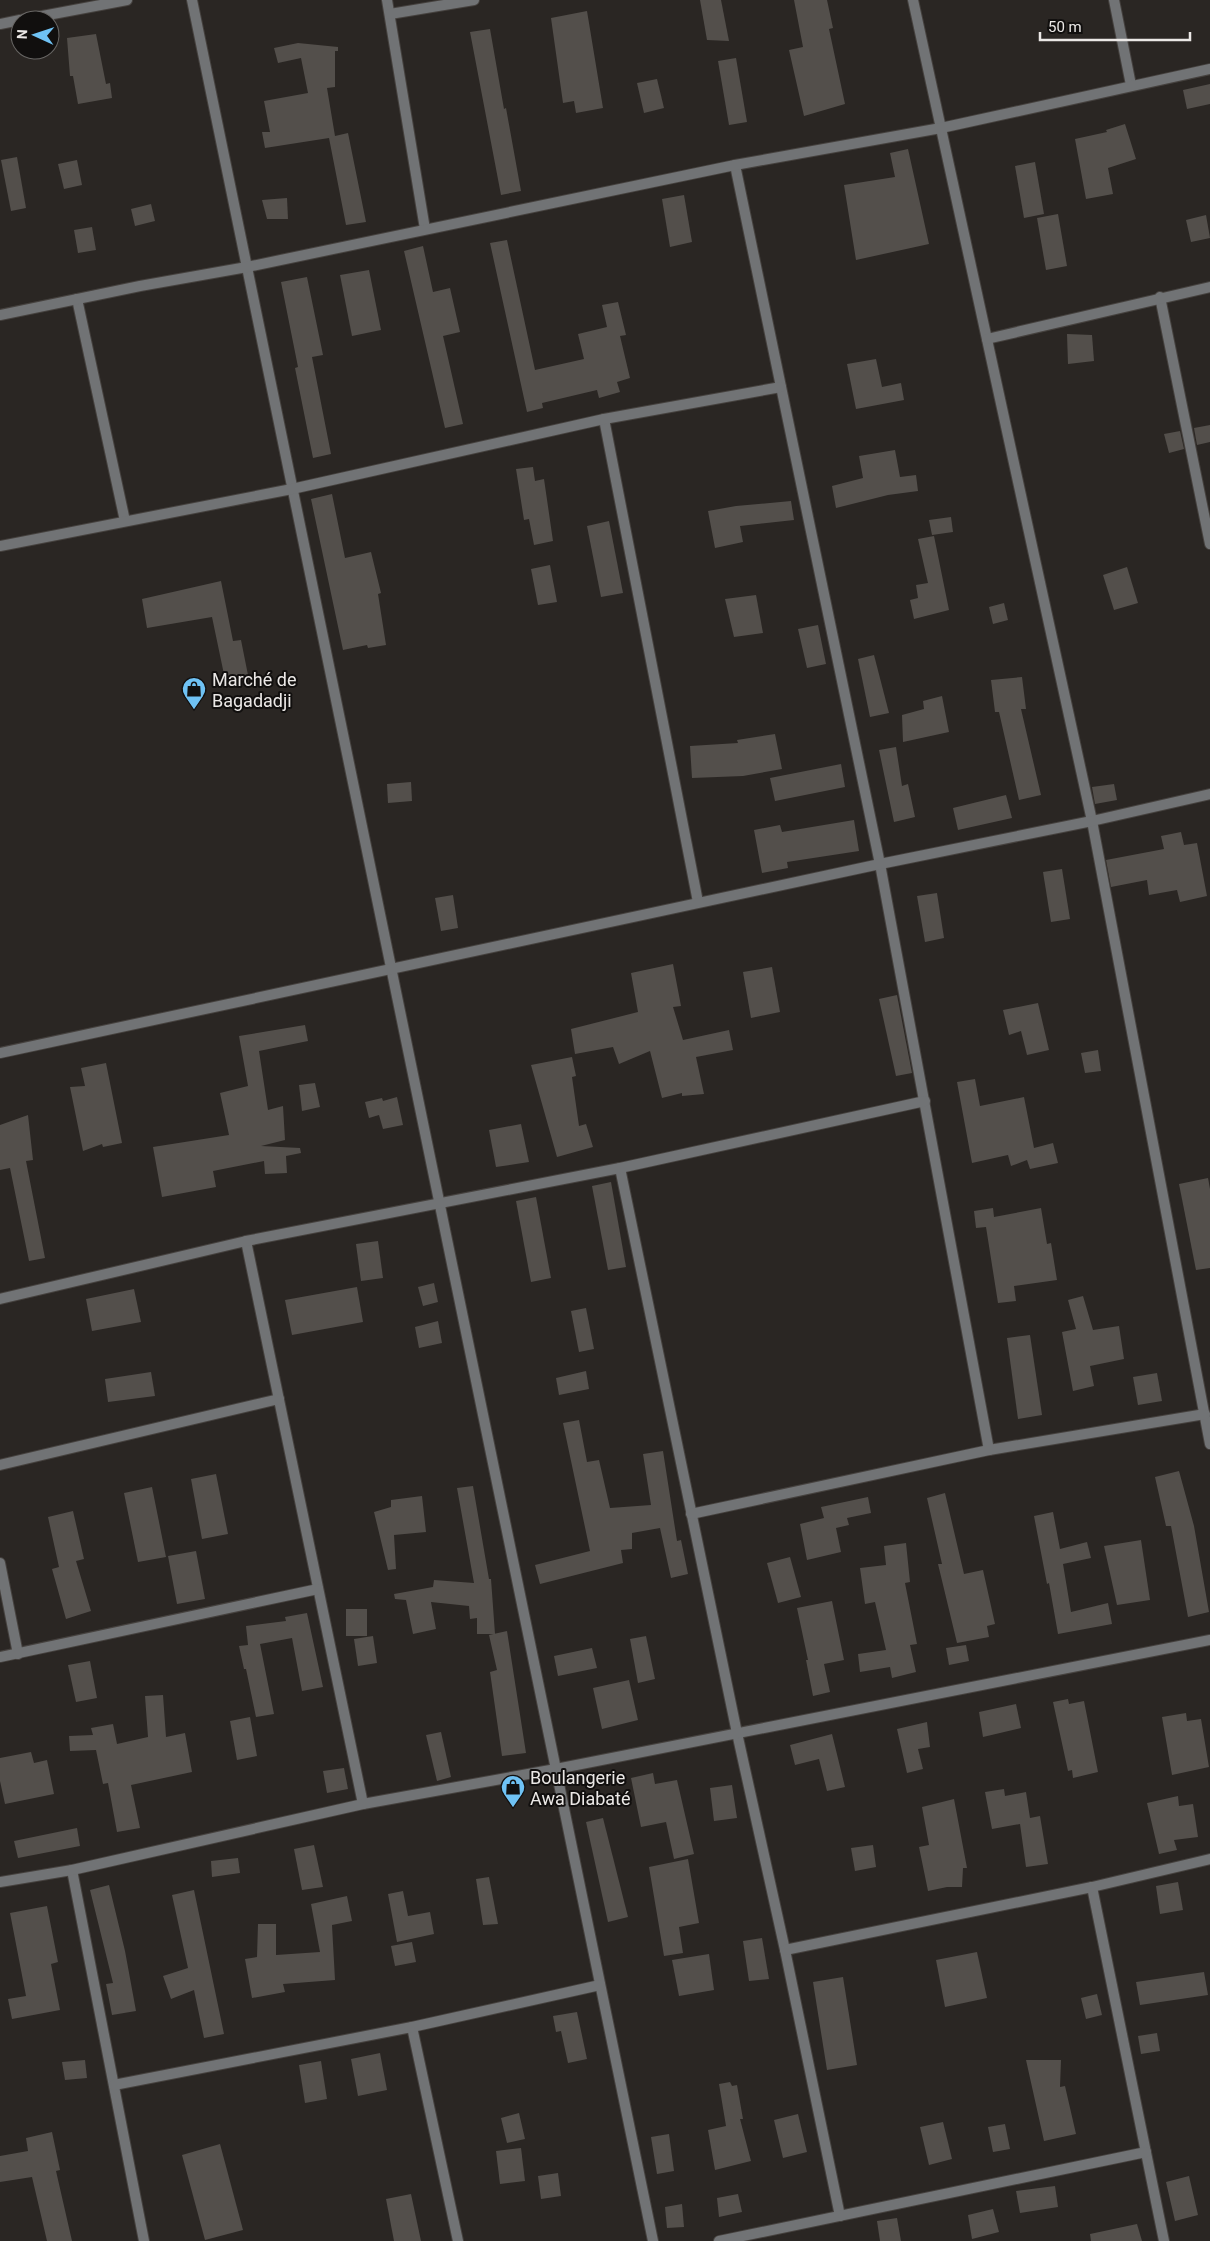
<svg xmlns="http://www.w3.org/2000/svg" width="1210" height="2241" font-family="Roboto,sans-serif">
<rect width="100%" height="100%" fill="#2a2623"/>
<g fill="#534f4b">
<path d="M700 0H721L729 41 707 40Z"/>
<path d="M794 0H827L833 28 829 29 845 104 804 116 789 50 803 47Z"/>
<path d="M587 11 603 108 576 113 574 101 563 103 551 18Z"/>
<path d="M490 29 504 109 506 108 521 191 501 195 470 32Z"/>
<path d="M96 34 106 84 110 83 112 98 78 104 73 76H70L67 38Z"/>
<path d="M298 43 338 47V51H335V87L327 88 335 136 348 133 366 222 346 225 329 138 265 148 262 132H270L264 101 308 93 301 58 278 63 274 48Z"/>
<path d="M736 58 747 122 729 125 718 61Z"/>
<path d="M657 79 664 108 644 113 637 83Z"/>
<path d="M1210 84V104L1187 109 1183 90Z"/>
<path d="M1125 124 1136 159 1108 168 1113 194 1086 199 1075 139 1107 132 1106 130Z"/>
<path d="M908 149 929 244 856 260 844 185 895 177 890 153Z"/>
<path d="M17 157 26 208 11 211 1 160Z"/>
<path d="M77 160 82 185 64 189 58 164Z"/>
<path d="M1035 162 1044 214 1024 218 1015 166Z"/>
<path d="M684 195 692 242 670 247 662 199Z"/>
<path d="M287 198 288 219H267L262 200Z"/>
<path d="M151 204 155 221 135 226 131 209Z"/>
<path d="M1058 214 1067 266 1046 270 1037 218Z"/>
<path d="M1206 215 1210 238 1191 242 1186 220Z"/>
<path d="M92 227 96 250 78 253 74 230Z"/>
<path d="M507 240 535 370 584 359 578 334 607 327 602 305 618 302 626 335 620 336 630 378 617 382 620 392 599 398 597 390 542 403 543 408 527 412 490 243Z"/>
<path d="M423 246 433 292 450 288 460 332 443 336 463 424 445 428 404 251Z"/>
<path d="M369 270 381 330 352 336 340 275Z"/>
<path d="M307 277 323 355 312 357 331 454 313 458 295 368 298 367 281 282Z"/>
<path d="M1067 334 1092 335 1094 361 1068 364Z"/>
<path d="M876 359 882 387 901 383 904 400 856 409 847 364Z"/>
<path d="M1210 425V442L1197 445 1194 428Z"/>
<path d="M1180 431 1184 449 1169 453 1164 434Z"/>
<path d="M895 450 900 477 916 475 918 491 888 495 836 508 832 486 863 478 859 456Z"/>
<path d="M533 467 535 481 544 479 553 541 534 545 529 519 524 520 516 469Z"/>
<path d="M332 494 345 558 371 552 381 593 378 594 386 645 368 648 367 645 343 650 311 499Z"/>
<path d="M791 501 794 520 740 526 743 542 715 548 708 511 736 506Z"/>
<path d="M951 517 953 532 932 535 929 520Z"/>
<path d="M609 521 623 593 601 597 587 526Z"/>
<path d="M934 536 949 610 914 619 910 600 918 598 916 585 928 583 918 539Z"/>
<path d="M550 565 557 602 538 605 531 569Z"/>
<path d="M1127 567 1138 603 1114 610 1103 575Z"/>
<path d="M221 581 233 641 241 640 249 680 226 684 212 617 147 628 142 599Z"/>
<path d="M756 595 763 633 734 637 725 599Z"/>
<path d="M1004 603 1008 620 993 624 989 607Z"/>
<path d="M818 625 826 664 807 668 798 629Z"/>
<path d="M874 655 889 713 870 717 858 659Z"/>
<path d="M1022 677 1026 709H1021L1041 795 1019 800 999 712H995L991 680Z"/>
<path d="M942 696 949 732 903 742 902 715 924 709 923 701Z"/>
<path d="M775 734 782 769 743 776 692 778 690 746 738 743 737 740Z"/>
<path d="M896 747 902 786 908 784 915 817 894 822 879 750Z"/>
<path d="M841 764 845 787 775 801 770 778Z"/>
<path d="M411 782 412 801 388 803 387 784Z"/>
<path d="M1114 784 1117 800 1095 804 1092 787Z"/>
<path d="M1006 795 1012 818 958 830 953 808Z"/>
<path d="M854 820 859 851 787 862 788 868 762 873 754 830 780 825 782 832Z"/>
<path d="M1181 832 1184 845 1197 843 1207 896 1180 902 1177 890 1149 895 1147 880 1111 887 1106 860 1164 849 1161 836Z"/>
<path d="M1062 869 1070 919 1051 922 1043 872Z"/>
<path d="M937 893 944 938 925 942 917 896Z"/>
<path d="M453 895 458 928 441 931 435 898Z"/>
<path d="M673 964 681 1006 673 1007 683 1040 729 1030 733 1050 696 1057 704 1094 682 1096V1093L662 1098 650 1051 619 1064 613 1047 575 1054 571 1029 638 1012 631 973Z"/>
<path d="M772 967 780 1012 751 1018 743 972Z"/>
<path d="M897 995 912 1073 896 1076 879 999Z"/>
<path d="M1038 1003 1049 1050 1027 1055 1021 1031 1009 1035 1003 1010Z"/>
<path d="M305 1025 308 1041 259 1051 268 1110 283 1106 285 1140 261 1146 300 1148 301 1153 286 1156 287 1173 265 1174 264 1161 213 1171 216 1187 162 1197 153 1147 229 1135 220 1093 248 1086 239 1036Z"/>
<path d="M1098 1050 1101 1071 1085 1073 1081 1053Z"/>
<path d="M572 1057 576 1076 572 1077 579 1126 586 1124 593 1147 557 1157 531 1065Z"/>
<path d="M106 1063 122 1143 103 1147 102 1144 83 1151 70 1087 85 1086 81 1068Z"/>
<path d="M975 1079 980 1106 1024 1097 1034 1148 1053 1143 1058 1163 1030 1169 1027 1160 1011 1166 1008 1155 972 1163 957 1082Z"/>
<path d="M315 1083 320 1107 302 1111 299 1085Z"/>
<path d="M397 1097 403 1125 383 1129 379 1115 369 1118 365 1102 382 1098 383 1101Z"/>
<path d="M28 1115 33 1160 26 1161 45 1258 29 1261 10 1168 0 1170V1125Z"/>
<path d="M521 1124 529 1162 496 1167 489 1130Z"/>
<path d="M1208 1178 1210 1189V1268L1196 1270 1179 1184Z"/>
<path d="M611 1182 626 1267 608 1270 592 1186Z"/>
<path d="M536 1197 551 1278 531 1282 516 1201Z"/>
<path d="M993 1208 994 1217 1041 1208 1047 1244 1051 1243 1057 1280 1014 1286 1016 1301 998 1303 986 1227 976 1228 974 1211Z"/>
<path d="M378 1241 383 1278 361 1281 356 1244Z"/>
<path d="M434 1283 438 1302 423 1306 418 1287Z"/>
<path d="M357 1287 363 1322 292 1335 285 1300Z"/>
<path d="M134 1289 141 1322 92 1331 86 1299Z"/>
<path d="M1083 1296 1093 1330 1119 1326 1124 1359 1090 1366 1094 1386 1073 1391 1062 1332 1076 1329 1068 1300Z"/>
<path d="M586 1308 594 1349 579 1352 571 1311Z"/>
<path d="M438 1321 442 1343 419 1348 415 1327Z"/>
<path d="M1030 1335 1042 1415 1018 1419 1007 1338Z"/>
<path d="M586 1371 589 1389 559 1395 556 1378Z"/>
<path d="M151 1372 155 1396 108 1402 105 1379Z"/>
<path d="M1157 1373 1162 1401 1138 1405 1133 1377Z"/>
<path d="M579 1420 587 1462 599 1460 610 1508 651 1505 643 1454 663 1451 677 1541 681 1540 688 1574 671 1578 660 1528 632 1533V1549L621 1550 623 1563 540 1584 535 1565 590 1551 563 1423Z"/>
<path d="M1179 1471 1194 1526 1209 1612 1188 1617 1171 1526H1166L1155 1477Z"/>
<path d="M216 1474 228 1534 202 1539 191 1479Z"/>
<path d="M473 1486 489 1579H491L495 1634H477V1618L470 1619 469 1606 431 1602 436 1629 413 1634 406 1600 395 1599 394 1594 433 1587 434 1580 474 1583 457 1488Z"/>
<path d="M152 1487 166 1557 138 1562 124 1493Z"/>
<path d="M945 1493 964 1574 983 1570 995 1624 987 1626 989 1637 957 1643 938 1564H942L927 1498Z"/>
<path d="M422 1496 426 1532 394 1535 396 1569 388 1570 374 1512 391 1507V1500Z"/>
<path d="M868 1497 871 1513 847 1518 849 1525 836 1528 841 1552 807 1560 800 1524 824 1518 821 1507Z"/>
<path d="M73 1511 84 1559 76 1561 91 1611 66 1619 52 1569 59 1567 48 1517Z"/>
<path d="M1053 1512 1060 1549 1087 1542 1091 1558 1063 1564 1071 1612 1108 1603 1112 1624 1058 1634 1049 1583 1047 1584 1034 1516Z"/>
<path d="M1141 1540 1150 1600 1117 1605 1104 1546Z"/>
<path d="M906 1543 910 1582 905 1583 917 1644 910 1645 916 1672 892 1678 890 1667 860 1672 858 1654 886 1650 875 1602 865 1604 860 1568 886 1565 884 1546Z"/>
<path d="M196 1551 205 1599 177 1604 168 1556Z"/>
<path d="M790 1557 801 1597 778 1603 767 1563Z"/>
<path d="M832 1601 844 1660 824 1664 830 1692 813 1696 806 1660H808L797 1608Z"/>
<rect x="346" y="1609" width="21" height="27"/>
<path d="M307 1613 323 1687 302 1691 292 1638 260 1644 274 1714 256 1717 246 1669H244L239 1646 248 1645 246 1626 286 1621 285 1617Z"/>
<path d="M507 1631 526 1753 502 1756 490 1672 497 1670 489 1635Z"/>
<path d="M373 1636 377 1663 358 1666 354 1639Z"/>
<path d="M646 1636 655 1679 638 1683 630 1639Z"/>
<path d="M966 1645 969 1661 949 1665 946 1648Z"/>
<path d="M592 1648 597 1668 558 1676 554 1656Z"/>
<path d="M90 1661 97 1698 76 1702 68 1665Z"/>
<path d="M629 1680 638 1720 602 1729 593 1688Z"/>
<path d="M163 1695 166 1737 185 1733 192 1772 131 1785 140 1828 117 1832 108 1783 103 1784 96 1750 70 1751 69 1736 93 1735 91 1728 113 1724 117 1744 148 1737 145 1696Z"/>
<path d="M1068 1699 1069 1704 1084 1701 1098 1772 1073 1778 1072 1770 1068 1771 1053 1702Z"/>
<path d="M1016 1704 1021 1728 983 1737 979 1712Z"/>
<path d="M1186 1713 1187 1721 1201 1719 1209 1767 1172 1775 1162 1717Z"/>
<path d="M250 1717 257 1756 237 1760 230 1721Z"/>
<path d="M927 1722 930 1747 918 1749 923 1769 907 1773 897 1729Z"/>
<path d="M441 1732 451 1777 437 1781 426 1735Z"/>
<path d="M832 1734 845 1787 827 1791 819 1759 795 1765 790 1745Z"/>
<path d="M31 1752 34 1763 47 1760 54 1794 5 1804 0 1781V1758Z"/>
<path d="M344 1768 348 1789 327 1793 323 1771Z"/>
<path d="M653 1773 655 1784 677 1780 694 1854 674 1859 666 1822 641 1827 631 1778Z"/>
<path d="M732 1785 737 1818 714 1821 710 1788Z"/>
<path d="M1004 1789 1005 1796 1026 1792 1030 1818 1040 1816 1048 1864 1026 1867 1020 1824 992 1829 985 1792Z"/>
<path d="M1178 1796 1179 1806 1193 1804 1198 1837 1174 1840 1177 1850 1159 1854 1147 1803Z"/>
<path d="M954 1799 967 1868H963L962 1887H947L928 1891 919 1847 929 1845 922 1807Z"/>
<path d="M603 1818 628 1917 608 1922 586 1822Z"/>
<path d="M77 1828 80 1846 18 1858 14 1841Z"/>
<path d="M314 1845 323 1887 302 1890 294 1849Z"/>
<path d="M873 1845 876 1867 855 1871 851 1848Z"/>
<path d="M238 1858 240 1873 212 1877 211 1861Z"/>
<path d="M688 1859 699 1923 679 1927 683 1953 664 1956 649 1867Z"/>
<path d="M489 1877 498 1924 483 1925 476 1879Z"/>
<path d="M1178 1882 1183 1910 1160 1914 1156 1886Z"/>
<path d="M109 1885 125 1951 136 2011 112 2015 106 1984 113 1983 90 1890Z"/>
<path d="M194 1890 224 2034 204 2038 194 1990 171 1999 163 1976 188 1968 172 1895Z"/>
<path d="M403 1891 408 1916 430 1912 434 1934 397 1942 388 1894Z"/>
<path d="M347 1896 352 1921 332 1925 335 1980 283 1984 285 1992 252 1998 245 1959 257 1957 258 1924H276V1955L320 1952 311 1904Z"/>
<path d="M47 1906 58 1962 51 1964 60 2010 12 2019 8 1999 26 1996 10 1913Z"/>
<path d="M762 1938 769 1979 749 1981 743 1941Z"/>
<path d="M412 1942 416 1962 395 1966 391 1946Z"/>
<path d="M977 1952 987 1998 945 2007 936 1960Z"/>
<path d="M709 1954 714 1990 679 1996 672 1960Z"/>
<path d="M1204 1972 1208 1995 1140 2005 1136 1982Z"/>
<path d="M843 1977 857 2065 827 2070 813 1982Z"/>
<path d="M1097 1994 1102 2015 1086 2019 1081 1998Z"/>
<path d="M577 2012 587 2059 568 2063 561 2031 556 2032 553 2016Z"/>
<path d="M1157 2033 1160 2051 1141 2054 1138 2036Z"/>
<path d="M380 2053 387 2090 358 2096 351 2059Z"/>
<path d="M85 2060 87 2078 65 2080 62 2062Z"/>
<path d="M1026 2060H1061L1060 2087 1065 2086 1076 2134 1044 2141Z"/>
<path d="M321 2061 327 2099 305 2103 299 2065Z"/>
<path d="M730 2082 732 2086 737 2085 743 2119H740L751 2161 715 2170 708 2130 726 2126 719 2084Z"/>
<path d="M519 2113 525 2139 507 2143 501 2118Z"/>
<path d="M798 2114 807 2152 783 2158 774 2120Z"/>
<path d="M943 2122 952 2159 929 2165 920 2127Z"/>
<path d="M1005 2124 1010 2149 993 2152 988 2127Z"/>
<path d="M52 2132 60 2170 56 2171 72 2241H47L32 2177 0 2182V2156L28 2151 26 2138Z"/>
<path d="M669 2134 674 2171 657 2174 651 2137Z"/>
<path d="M220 2144 243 2230 205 2240 182 2155Z"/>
<path d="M521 2148 525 2181 500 2184 496 2151Z"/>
<path d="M558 2173 561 2196 541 2199 538 2176Z"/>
<path d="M1189 2176 1198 2215 1175 2221 1166 2182Z"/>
<path d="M1055 2186 1058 2207 1020 2213 1016 2191Z"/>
<path d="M411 2194 421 2241H394L386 2199Z"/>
<path d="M738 2194 742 2212 719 2217 717 2198Z"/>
<path d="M682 2204 684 2227 667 2228 665 2207Z"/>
<path d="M993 2209 999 2232 972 2239 968 2215Z"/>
<path d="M897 2218 901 2241H880L877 2221Z"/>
<path d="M1137 2224 1142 2241H1091L1090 2234Z"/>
</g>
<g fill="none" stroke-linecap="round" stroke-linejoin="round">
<g stroke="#45413e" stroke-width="12">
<g id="street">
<path d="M192 0 653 2241"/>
<path d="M387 0 425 229"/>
<path d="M913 0 1092 821 1210 1444"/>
<path d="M1114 0 1131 85"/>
<path d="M390 14 474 0"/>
<path d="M21 20 127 0"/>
<path d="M0 24 20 20"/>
<path d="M735 165 880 864 989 1450"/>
<path d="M1160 297 1210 544"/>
<path d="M77 299 125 521"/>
<path d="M0 315 140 286 247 267 735 165 941 128 1210 69"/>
<path d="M987 339 1210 287"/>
<path d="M604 419 698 902"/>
<path d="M0 546 292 489 604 419 781 387"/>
<path d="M0 1053 880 864 1092 821 1210 794"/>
<path d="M620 1168 737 1733 785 1950 840 2216"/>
<path d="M246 1241 363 1804"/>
<path d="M0 1299 246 1241 620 1168 925 1101"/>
<path d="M0 1465 279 1399"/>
<path d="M691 1514 989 1450 1205 1414"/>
<path d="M0 1563 18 1654"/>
<path d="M0 1657 318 1589"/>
<path d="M72 1870 144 2241"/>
<path d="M0 1882 72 1870 363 1804 556 1769 1210 1640"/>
<path d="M1092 1887 1164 2241"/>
<path d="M785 1950 1092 1887 1210 1859"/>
<path d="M412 2027 458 2241"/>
<path d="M114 2085 412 2027 600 1985"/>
<path d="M719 2241 1146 2152"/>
</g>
</g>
<use href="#street" stroke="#717375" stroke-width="10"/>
</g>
<defs>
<g id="shop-pin" transform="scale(1.25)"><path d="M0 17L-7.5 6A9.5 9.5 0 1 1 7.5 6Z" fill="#6fc2f4" stroke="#110f0e"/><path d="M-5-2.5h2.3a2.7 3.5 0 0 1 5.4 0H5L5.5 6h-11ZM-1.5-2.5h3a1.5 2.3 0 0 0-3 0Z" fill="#111"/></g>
</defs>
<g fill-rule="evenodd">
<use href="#shop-pin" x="194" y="689"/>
<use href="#shop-pin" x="513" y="1787"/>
</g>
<g text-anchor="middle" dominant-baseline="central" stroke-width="4" stroke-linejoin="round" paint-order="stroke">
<g font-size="18" fill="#ebe8e6" stroke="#110f0e" text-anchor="start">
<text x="212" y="679">Marché de<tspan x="212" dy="21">Bagadadji</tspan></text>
<text x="530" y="1777">Boulangerie<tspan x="530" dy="21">Awa Diabaté</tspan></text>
</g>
</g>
<g transform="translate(35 35) rotate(273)"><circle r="24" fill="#110f0e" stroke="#686664"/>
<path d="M0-4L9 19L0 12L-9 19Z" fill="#6fc2f4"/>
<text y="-8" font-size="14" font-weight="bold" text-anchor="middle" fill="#ebe8e6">N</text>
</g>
<path d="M1040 32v8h150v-8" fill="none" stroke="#ebe8e6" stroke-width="2.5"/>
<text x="1048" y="32" font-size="15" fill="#ebe8e6" stroke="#110f0e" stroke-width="4" paint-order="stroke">50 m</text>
</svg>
